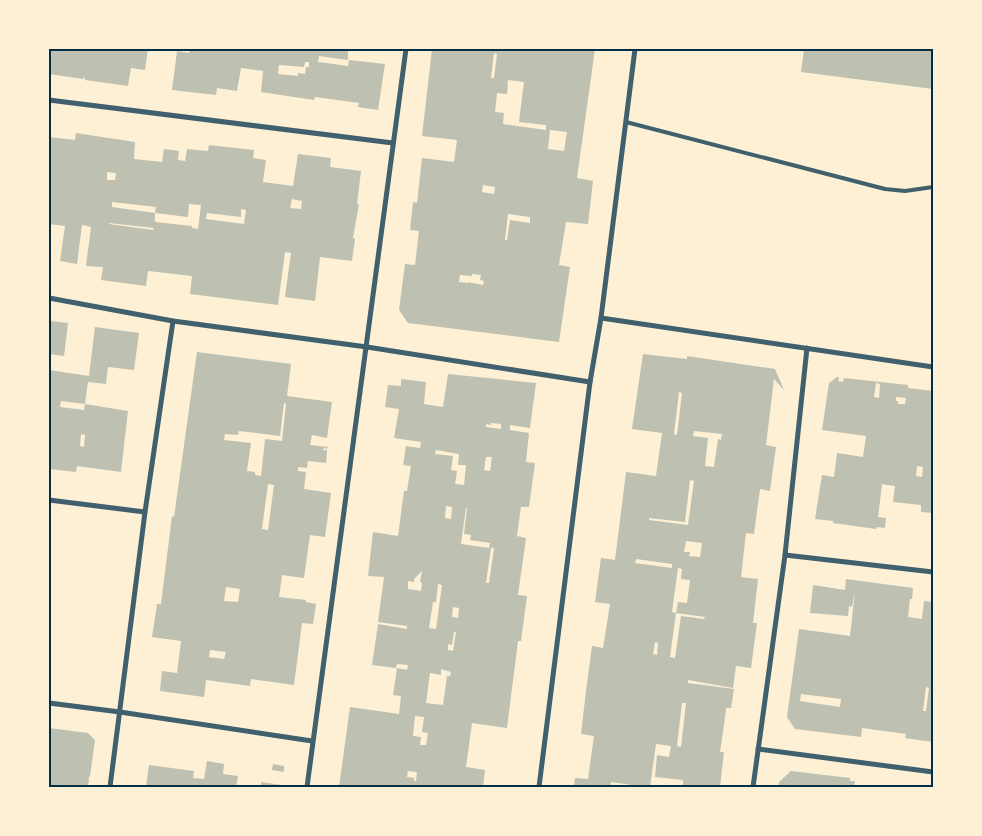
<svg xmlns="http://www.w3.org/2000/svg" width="982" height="836" font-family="'Nunito Sans',sans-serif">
<rect width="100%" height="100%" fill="#fdf0d5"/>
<g fill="#bec0b2" fill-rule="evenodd">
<path d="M49 49H148L145 70 131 68 128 86 85 80 84 76 83 79 49 74Z"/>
<path d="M189 49H348V60L319 56 318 62 348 66 349 60 385 64 378 110 358 107 359 103 315 97 314 100 261 92 263 71 241 68 237 91 217 88 216 95 172 90 177 51 189 53ZM305 62H309V67H306L305 74 298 73V76L278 74 279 65 304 67Z"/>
<path d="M432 49H595L577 178 593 181 588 224 566 222 559 265 570 267 559 342 408 323 399 310 405 264 415 265 419 231 410 230 413 202 417 203 422 158 454 162 457 140 422 136ZM494 53 497 54 494 78H491ZM508 80 524 82 519 122 546 125V130L503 124 504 113 495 112 497 93 507 94ZM550 130 567 132 564 151 548 149ZM483 185 495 187 494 194 482 192ZM508 214 530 217V223L510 220 507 240H505ZM472 274 481 275 480 280 484 281 483 285 468 282V283L459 282 460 275 472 276Z"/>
<path d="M804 49H933V89L801 72Z"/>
<path d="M76 133 135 142 134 159 162 162 164 149 179 151 178 160 185 161 187 149 208 151 209 145 254 150 253 158 266 160 263 182 293 186 298 154 331 158 330 167 361 171 357 204H359L353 238 355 239 352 261 320 257 315 301 285 297 291 253 285 252 278 305 190 294 192 276 148 271 146 286 101 280 103 267 86 266 91 227 82 225 77 264 60 261 65 226 49 224V199L51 194H49V137L75 140ZM107 172 116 173 115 180H107ZM292 199 302 201 301 209 290 208ZM112 202 156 207 155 213 188 217 189 204 201 205 198 229 192 228V226L155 222V213L112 207ZM241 209 246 210 244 224 206 219 207 213 241 217ZM109 223 154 228 153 230 109 224Z"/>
<path d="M51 321 68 323 64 356 49 354Z"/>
<path d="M95 327 139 333 134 370 108 367 106 384 88 382 87 389 85 404 128 411 121 472 77 466 76 472 49 469V370L89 376ZM61 401 85 404 84 410 60 407ZM81 434 85 435 84 447 80 446Z"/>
<path d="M197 352 291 364 287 396 332 402 327 438 312 435 310 445 328 447 327 449 324 448 323 450H327L326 463 308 461 307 468 298 467V471L306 472 304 489 331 493 325 537 310 535 304 578 282 575 279 597 306 600V602L316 604 313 624 302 623 294 685 251 679 250 686 206 680 204 697 160 691 162 671 177 673 181 641 152 637 157 604H161L172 516 174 517ZM284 403 286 404 282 441 265 439 261 476 255 475V472L247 471 251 443 224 440 225 434 238 435 239 431 280 436ZM268 484 274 485 268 530 262 529ZM226 587 240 589 238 602 224 601ZM210 650 226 652 224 659 209 657Z"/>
<path d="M643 354 687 359V356L775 369 784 390 774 379 766 445 776 447 770 491 760 489 754 534 746 533 741 577 758 579 753 623H757L751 668 736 666 733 688 688 680V683L734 689 731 708H726L725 718 720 752H724L720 787H683V780L655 777 657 755 669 757 671 746 656 744 650 787H639V786L611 782V787H574L575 778 588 779 594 736 581 734 586 691 592 646 603 648 610 604 595 602 601 558 615 560 626 472 656 476 662 433 632 429ZM679 392 682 393 677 435 674 434ZM694 431 722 434 721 440 718 439 714 467 705 466 708 438 693 436ZM690 480 694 481 688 525 649 520V518L685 522ZM686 541 702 543 700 557 689 556 690 552H684ZM636 559 672 564V568L635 563ZM678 568 682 569 681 579 690 580 687 603 678 602 676 613 672 612ZM676 613 705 617 704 619 681 616 675 658 670 657ZM655 642 658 643 657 655 653 654ZM682 703H686L681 747 677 746Z"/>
<path d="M448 374 536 383 530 428 510 425V430L529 433 526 462 535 463 529 507H521L517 536 526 538 518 595 527 596 521 641H518L507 728 472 723 466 767 485 770 483 787H339L350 707 399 714 401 696 393 695 397 668 407 670 408 665 397 664 396 668 372 665 378 624 407 629V626L378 622 384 577 368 576 373 532 398 536 404 491H407L411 466 403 465 406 446 420 448 421 442 394 438 399 409 385 407 388 385 401 386V379L426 382 424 404 443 407ZM491 423 501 424V429L486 427V424L491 425ZM436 450 459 454 458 465H466L464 485 455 484 457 471 451 470 453 456 435 454ZM486 457H492L490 471 484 470ZM446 506 452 507 451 519 445 518ZM466 508H467L464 534 471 535 470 540 490 543 489 548 461 544ZM489 548H494L489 583H486L491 548ZM422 571 420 582 422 583 421 591 408 589V581L414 582V579ZM438 584 442 585 436 629 429 628 433 602H436ZM453 607 459 608 458 618 452 617ZM454 632H456L453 651 448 650V644L452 645ZM441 669 451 672 450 676H447L443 705 426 703 430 673 441 675ZM415 716 424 717 422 732 428 733 426 745H420L421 737 413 736ZM408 771 417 772 416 781H414V778L407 777Z"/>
<path d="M837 377H839L838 381 843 382 844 378 908 385V388L933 391V513L921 512V505L893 502 895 486 880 484 882 485 878 517 886 518 885 528 877 527 876 529 833 523V521L815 519 822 475 834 477 837 453 863 457 866 436 822 430 829 383ZM876 383 880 384 879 398 874 397ZM896 397 906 398 905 404H898V401H896ZM917 466 923 467 922 477 916 476Z"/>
<path d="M846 579 913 588 912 599H910L908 617 922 619 924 601 933 602V656L932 669 933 670V684L931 683V687H933V742L905 738 906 734 862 728 861 737 795 729 787 717 799 629 850 636 855 591 852 607 849 606 848 616 810 613 813 585 845 590ZM926 687 929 688 926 711H923ZM801 694 841 699 840 707 800 701Z"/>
<path d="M49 728 88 733 95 740 90 776 88 779H89L88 787H49Z"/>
<path d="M207 761 224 764 223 774 238 776 236 787H146L149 765 194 771 193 778 204 779Z"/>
<path d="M273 764 284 766V772L272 770Z"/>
<path d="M791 771 850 778V781H855L854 787H779V782Z"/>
<path d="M261 782 282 785V787H261Z"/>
</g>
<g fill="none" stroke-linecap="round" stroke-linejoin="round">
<path stroke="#3f606c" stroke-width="4" d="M626 122 885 189 905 191 933 187"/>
<g stroke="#3f606c" stroke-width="5">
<path d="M49 100 393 143"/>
<path d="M49 298 173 321 367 347 590 382"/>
<path d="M601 318 933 367"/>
<path d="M49 500 145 512"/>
<path d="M785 555 933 572"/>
<path d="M49 703 120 712 312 741"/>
<path d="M758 749 933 772"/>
<path d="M110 787 145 512 173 321"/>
<path d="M307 787 406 49"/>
<path d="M539 787 590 382 601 318 635 49"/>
<path d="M753 787 785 555 807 348"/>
</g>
</g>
<rect width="982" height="836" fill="none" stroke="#fdf0d5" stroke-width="100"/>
<rect x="50" y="50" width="882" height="736" fill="none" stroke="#003049" stroke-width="2"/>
</svg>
